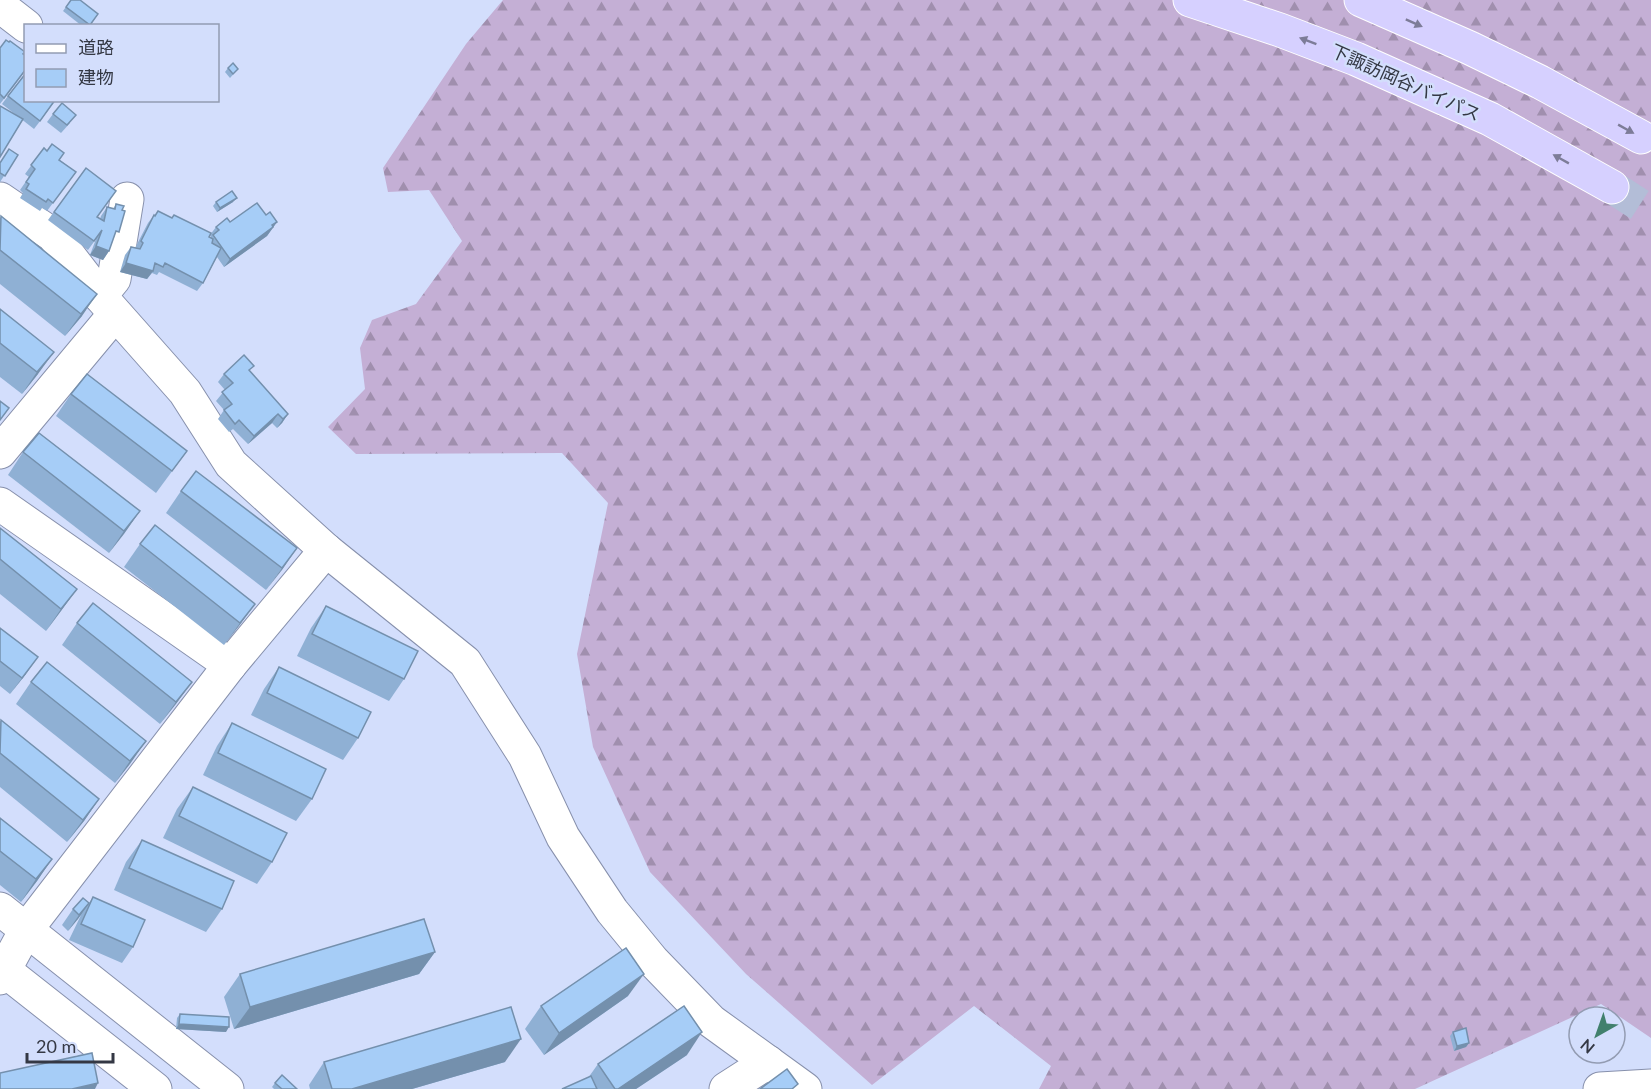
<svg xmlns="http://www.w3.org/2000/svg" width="1651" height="1089" font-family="Lato,'Noto Sans JP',sans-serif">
<defs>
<pattern id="forest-firs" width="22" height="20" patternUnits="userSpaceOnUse" patternTransform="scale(1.5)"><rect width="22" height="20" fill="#c4afd5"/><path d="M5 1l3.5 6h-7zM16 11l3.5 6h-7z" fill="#a08fae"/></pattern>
</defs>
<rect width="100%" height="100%" fill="#d3defc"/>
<path fill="url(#forest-firs)" d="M503 0H1651V1038L1601 1004 1415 1089H1039L1051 1066 974 1006 872 1085 746 974 650 872 593 747 577 654 608 503 562 453 356 454 328 427 365 389 360 348 372 320 416 304 462 241 429 190 388 192 383 168 466 44Z"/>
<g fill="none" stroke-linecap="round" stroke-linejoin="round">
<path stroke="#b3bdd7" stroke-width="33" stroke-dasharray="33 16" stroke-linecap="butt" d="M1612 187 1651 212"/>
<g stroke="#8790ac" stroke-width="35">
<g id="minor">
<path d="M0 6 26 26"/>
<path d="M0 199 53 235 100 296 185 392 231 464 326 550 465 662 525 756 563 837 612 911 653 961 711 1021 805 1089"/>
<path d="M100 296 114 279 127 199"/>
<path d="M0 452 115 314"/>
<path d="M0 504 230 665"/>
<path d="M0 967 155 1089"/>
<path d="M0 978 26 930 230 665 326 550"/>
<path d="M726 1089 768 1062"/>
<path d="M1600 1089 1651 1086"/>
</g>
</g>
<g stroke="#8790ac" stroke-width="35">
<path id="tertiary" d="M0 909 227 1089"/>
</g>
<g stroke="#fff" stroke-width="35">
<g id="trunk">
<path d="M1190 0 1280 30 1356 59 1490 119 1612 187"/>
<path d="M1361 0 1470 48 1540 82 1641 137"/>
</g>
</g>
<use href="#minor" stroke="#fff" stroke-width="33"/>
<use href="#tertiary" stroke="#fff" stroke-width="33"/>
<use href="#trunk" stroke="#d6d0ff" stroke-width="33"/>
</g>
<g fill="#8fb0d4">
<path d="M71 0 98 14 90 26H82L63 11Z"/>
<path d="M0 48 23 54 26 70 0 104Z"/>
<path d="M228 68 238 69 230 78 225 72Z"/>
<path d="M8 96 56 100 34 129 2 104Z"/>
<path d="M53 114 70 123 61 133 47 122Z"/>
<path d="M44 148 76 172 47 211 42 208 40 211 20 198 23 193 20 190 29 177 25 174Z"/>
<path d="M18 155 0 182V163Z"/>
<path d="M86 168 97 217 100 219 101 216 107 207 113 209 116 204 113 240 109 251 103 260 90 255 96 239 88 250 48 220Z"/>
<path d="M216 202H233L217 212 213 206Z"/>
<path d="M158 211 211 238V237L210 235 216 227 230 222 266 215 277 222 267 236 224 267 217 257 203 283 197 291 159 272 157 275 152 273 147 279 120 272 125 255 131 247 135 248 148 223 154 215H155Z"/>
<path d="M0 217 82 316 65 336 0 284Z"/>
<path d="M0 309 38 374 22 394 0 377Z"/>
<path d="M250 371 288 414 282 423 277 428 272 423 248 444 233 429 229 432 218 419 224 410 216 401 225 390 218 382 224 374Z"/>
<path d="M71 394 187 451 156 493 56 416Z"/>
<path d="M23 452 140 511 109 553 8 475Z"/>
<path d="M181 491 297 548 266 590 166 513Z"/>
<path d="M0 528 77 589 46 631 0 594Z"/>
<path d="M140 544 255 604 224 645 124 567Z"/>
<path d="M326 606 404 679 389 701 297 656 311 628Z"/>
<path d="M77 623 192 682 160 724 62 645Z"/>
<path d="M0 628 26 674 10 694 0 686Z"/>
<path d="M279 667 358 738 343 760 251 715 264 689Z"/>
<path d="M31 682 146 741 115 783 16 704Z"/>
<path d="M0 721 99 799 84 821 67 842 0 787Z"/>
<path d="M232 723 312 799 296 821 203 775 217 746Z"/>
<path d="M193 787 272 862 257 884 163 838 177 809Z"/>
<path d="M0 818 52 859 37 881 21 902 0 885Z"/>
<path d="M142 840 222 909 206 932 114 890 126 862Z"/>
<path d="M93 897 133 947 122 963 69 940 81 915 68 931 62 925 73 909 89 903Z"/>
<path d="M435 952 419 974 234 1029 224 997 240 974Z"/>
<path d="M628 996 544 1055 525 1029 541 1006Z"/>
<path d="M180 1014 226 1032 176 1029 177 1018Z"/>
<path d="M1453 1032 1469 1043 1466 1047 1454 1051 1450 1036Z"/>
<path d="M687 1055 636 1089H562L588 1078 598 1064Z"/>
<path d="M324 1062H505L412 1089H310L309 1085Z"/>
<path d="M275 1083 297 1089H274L272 1087Z"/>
</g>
<g fill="#7490ad">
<path d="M237 198 233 202 217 212 220 208Z"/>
<path d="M277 222 267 236 224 267 230 259Z"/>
<path d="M96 246 109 251 103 260 90 255Z"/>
<path d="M126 263 153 271 147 279 120 272Z"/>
<path d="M97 294 82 316 65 336 81 314Z"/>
<path d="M54 352 38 374 22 394 37 372Z"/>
<path d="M278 414 272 423 248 444 254 436Z"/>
<path d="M288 414 282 423 277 428 283 419Z"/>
<path d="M140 511 124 534 109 553 124 531Z"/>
<path d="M297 548 282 570 266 590 282 568Z"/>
<path d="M77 589 61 611 46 631 61 609Z"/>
<path d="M255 604 239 626 224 645 240 623Z"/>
<path d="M38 657 26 674 10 694 22 678Z"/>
<path d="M192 682 176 704 160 724 176 702Z"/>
<path d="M146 741 130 764 115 783 130 761Z"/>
<path d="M99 799 84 821 67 842 83 820Z"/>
<path d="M52 859 37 881 21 902 36 879Z"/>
<path d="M89 903 78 919 68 931 79 915Z"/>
<path d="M435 952 419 974 234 1029 250 1007Z"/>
<path d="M644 974 628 996 544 1055 559 1033Z"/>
<path d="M179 1024 229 1027 226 1032 176 1029Z"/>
<path d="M702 1032 687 1055 636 1089H618Z"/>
<path d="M521 1039 505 1062 412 1089H352Z"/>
<path d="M1469 1043 1466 1047 1454 1051 1457 1046Z"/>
<path d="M98 1083 95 1089H72Z"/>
</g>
<g fill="#a6cdf7" stroke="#7490ad" stroke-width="1.5">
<path d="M71 0H80L98 14 90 25 66 7Z"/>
<path d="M6 40 9 42 10 41 25 52 23 54 26 56V69L4 98 0 94V48Z"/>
<path d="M233 63 238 69 233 74 228 68Z"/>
<path d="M26 73V100H55L40 121 8 96Z"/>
<path d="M62 103 76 115 67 125 53 114Z"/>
<path d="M0 106 23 119 0 157Z"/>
<path d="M52 144 64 153 59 160 76 172 53 203 48 199 46 202 26 189 29 184 26 182 35 169 31 165 44 148 47 151Z"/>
<path d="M9 149 18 155 5 176 0 173V163Z"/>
<path d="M86 168 116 191 97 217 104 221 107 207 115 209 116 204 124 206 122 210 125 211 119 232 116 231 109 251 96 246 102 230 94 241 54 212Z"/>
<path d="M232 191 237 198 220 208 216 202Z"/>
<path d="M257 203 266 215 270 212 277 222 272 225 273 227 230 259 213 235 219 230 216 227 227 218 230 222Z"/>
<path d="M158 211 172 218 174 215 211 233 209 237 213 239 212 243 221 248 203 283 165 263 163 267 155 263 153 271 126 263 131 247 140 249 143 243 141 241 154 215 155 216Z"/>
<path d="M1 216 97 294 81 314 0 250Z"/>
<path d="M0 309 54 352 37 372 0 343Z"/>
<path d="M244 355 254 366 249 370 288 414 283 419 278 414 254 436 239 420 235 424 224 410 232 404 222 392 233 383 224 374Z"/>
<path d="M87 374 187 451 172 471 71 394Z"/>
<path d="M0 401 9 408 0 420Z"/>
<path d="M39 433 140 511 124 531 23 452Z"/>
<path d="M196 471 297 548 282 568 181 491Z"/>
<path d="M155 525 255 604 240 623 140 544Z"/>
<path d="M0 528 77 589 61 609 0 559Z"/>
<path d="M93 603 192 682 176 702 77 623Z"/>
<path d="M326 606 418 651 404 679 312 634Z"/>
<path d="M0 628 38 657 22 678 0 661Z"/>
<path d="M47 662 146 741 130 761 31 682Z"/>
<path d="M279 667 371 712 358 738 267 693Z"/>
<path d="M1 720 99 799 83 820 0 753Z"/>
<path d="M232 723 326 769 312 799 218 753Z"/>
<path d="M193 787 287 833 272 862 179 816Z"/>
<path d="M0 818 52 859 36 879 0 851Z"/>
<path d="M142 840 234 881 222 909 129 868Z"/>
<path d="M93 897 145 920 133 947 81 924Z"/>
<path d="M83 898 89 903 79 915 73 909Z"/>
<path d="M424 919 435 952 250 1007 240 974Z"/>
<path d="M626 948 644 974 559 1033 541 1006Z"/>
<path d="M684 1006 702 1032 618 1089H615L598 1064Z"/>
<path d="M511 1007 521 1039 352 1089H332L324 1062Z"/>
<path d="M180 1014 229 1017V1027L179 1024Z"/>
<path d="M1466 1028 1469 1043 1457 1046 1453 1032Z"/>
<path d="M92 1053 98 1083 72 1089H0V1073Z"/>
<path d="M787 1069 798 1084 792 1089H760Z"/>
<path d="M282 1075 297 1089H282L275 1083Z"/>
<path d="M591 1076 597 1089H562Z"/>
</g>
<defs><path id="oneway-solid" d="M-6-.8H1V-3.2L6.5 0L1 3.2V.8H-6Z" transform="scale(1.5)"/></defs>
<g fill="#7d7c98">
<use href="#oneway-solid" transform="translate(1414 23) rotate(24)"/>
<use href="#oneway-solid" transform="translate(1308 41) rotate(-159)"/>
<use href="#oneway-solid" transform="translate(1626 129) rotate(29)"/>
<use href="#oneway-solid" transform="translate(1561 159) rotate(-151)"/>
</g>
<g text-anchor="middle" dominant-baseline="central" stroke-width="5" stroke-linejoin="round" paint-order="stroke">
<g font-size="18" fill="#343844" stroke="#d3defc">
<text transform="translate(1406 82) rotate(24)">下諏訪岡谷バイパス</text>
</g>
</g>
<rect x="24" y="24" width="195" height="78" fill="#d3defc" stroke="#939cb2" stroke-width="1.5"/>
<rect x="36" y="44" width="30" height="9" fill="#ffffff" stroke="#939cb2" stroke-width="1.5"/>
<text x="78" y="54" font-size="18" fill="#343844">道路</text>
<rect x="36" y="69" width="30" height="18" fill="#a6cdf7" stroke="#939cb2" stroke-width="1.5"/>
<text x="78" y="84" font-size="18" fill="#343844">建物</text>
<g transform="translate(1597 1035) rotate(220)"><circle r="28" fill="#d3defc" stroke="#939cb2" stroke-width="1.5"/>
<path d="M0-4.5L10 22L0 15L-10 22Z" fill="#41806d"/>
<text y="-9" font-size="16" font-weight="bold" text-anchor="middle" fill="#343844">N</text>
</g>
<path d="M27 1053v9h86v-9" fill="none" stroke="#343844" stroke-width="3"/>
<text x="36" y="1053" font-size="18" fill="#343844" stroke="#d3defc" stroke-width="4.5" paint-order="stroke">20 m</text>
</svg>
